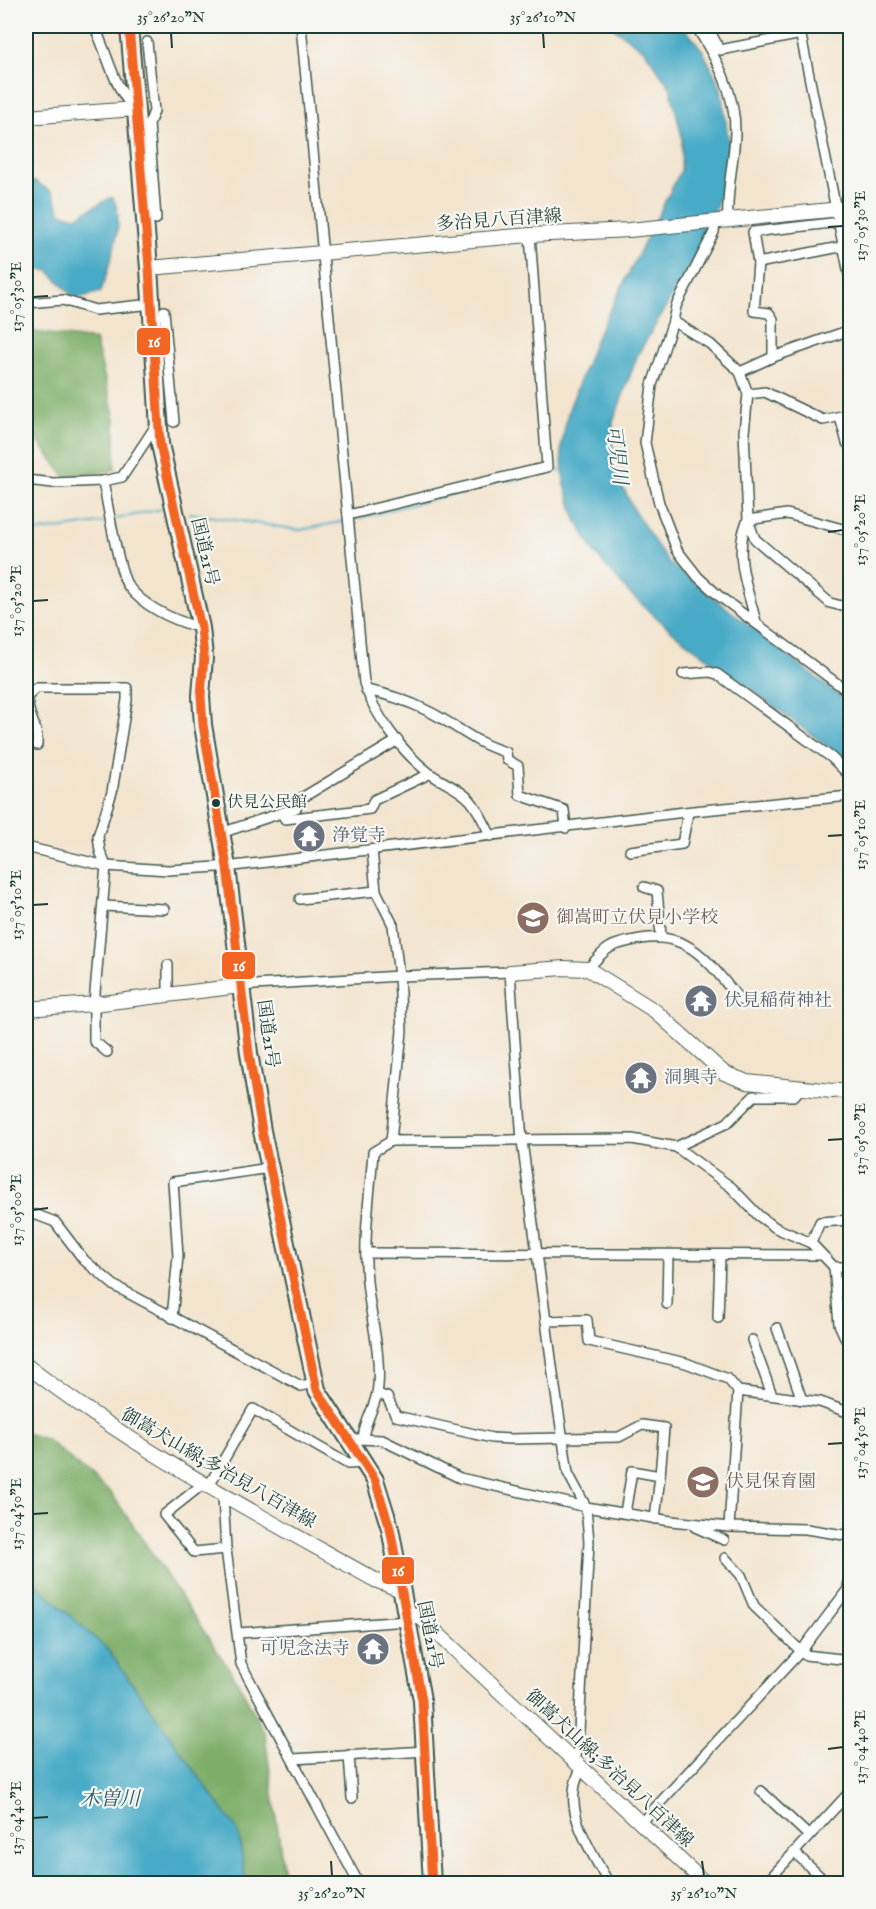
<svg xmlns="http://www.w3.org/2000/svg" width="876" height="1909" font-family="'IM FELL English','Noto Serif JP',serif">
<rect width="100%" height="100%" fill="#f6f6f2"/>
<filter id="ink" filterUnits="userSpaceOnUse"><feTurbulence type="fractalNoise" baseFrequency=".0167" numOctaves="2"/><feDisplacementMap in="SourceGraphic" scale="12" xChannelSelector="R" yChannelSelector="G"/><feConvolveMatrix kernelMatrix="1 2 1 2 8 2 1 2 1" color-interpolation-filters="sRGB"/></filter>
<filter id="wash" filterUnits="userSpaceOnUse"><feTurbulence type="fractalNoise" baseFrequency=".008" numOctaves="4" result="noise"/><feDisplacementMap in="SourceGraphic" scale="24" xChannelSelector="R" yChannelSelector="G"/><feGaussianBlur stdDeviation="1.35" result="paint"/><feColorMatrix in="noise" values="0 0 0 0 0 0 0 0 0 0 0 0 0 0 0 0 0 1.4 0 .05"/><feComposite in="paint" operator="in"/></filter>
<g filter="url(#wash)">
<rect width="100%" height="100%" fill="#f3e4ce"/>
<g fill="#7dad67" stroke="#4e754e" stroke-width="1.5">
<path d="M26 331 95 340 115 418V470L65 477 37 440 26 444Z"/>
<path d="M26 1433 46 1439 112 1494 238 1682 265 1734 285 1883H246L238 1831 108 1650 26 1575Z"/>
</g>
<g fill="#47aac6" stroke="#33747d" stroke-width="1.5">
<path d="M611 26H683L703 51 721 88 729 143 724 180 707 237 638 354 613 422 612 464 635 512 668 562 850 704V763L674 633 630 594 594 552 576 520 564 482 561 448 568 412 596 338 681 170 682 137 670 87 645 51Z"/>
<path d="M34 181 52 192 61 213 76 217 112 197C128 219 108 267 101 292L75 299 49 271 33 269 26 260V184Z"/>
<path d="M26 1575 108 1650 238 1831 246 1883H26Z"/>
</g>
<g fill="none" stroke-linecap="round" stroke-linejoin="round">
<g stroke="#47aac6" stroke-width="2">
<path d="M509 481 565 469"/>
<path d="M189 513 300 530 346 521"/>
<path d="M116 519 161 509"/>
<path d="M351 520 453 494"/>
<path d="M26 533 106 522"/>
</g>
</g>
</g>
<g filter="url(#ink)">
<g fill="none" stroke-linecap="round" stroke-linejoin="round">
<g stroke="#3f564b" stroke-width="12">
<g id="street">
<path d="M94 26C108 53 113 88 135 109"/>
<path d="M301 26 364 683C374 714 402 752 428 772 442 783 458 787 470 800 479 810 485 825 491 836"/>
<path d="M696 26C716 58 736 93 735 133 734 163 726 191 728 221"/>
<path d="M707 26 720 50 802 34"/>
<path d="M799 26 850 279"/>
<path d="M147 42 154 111 149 124 156 219"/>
<path d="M715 222 714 232 676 306 673 321 710 344 740 372"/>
<path d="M758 263 845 246"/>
<path d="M26 303 63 300 95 310 152 304"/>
<path d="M164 311 174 422"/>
<path d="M673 321 652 385 645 443 659 503 677 550 698 577 719 596 850 693"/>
<path d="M850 330 773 357 740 372 748 394 744 432 748 520 755 539 830 603 850 608"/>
<path d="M773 357V319L769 313 754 311 758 263 753 232 840 222"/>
<path d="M748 394 765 392 823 420 850 414"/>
<path d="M840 417 847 443 850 445"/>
<path d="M26 480 53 483 103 481 122 477 157 424"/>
<path d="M103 481C107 501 119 574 128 586 145 608 176 621 201 628"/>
<path d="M348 515 547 467 530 235"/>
<path d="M756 622C748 590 732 551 748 520L787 514 850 531"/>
<path d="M683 674 710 672 717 674 832 758 850 776"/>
<path d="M366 690C388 694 408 701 428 711 455 724 477 745 506 752L507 760 518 766 520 795 564 810 566 828"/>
<path d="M26 698 36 688H127V700L112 792 98 836 100 851 106 866 94 1004V1041L107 1052"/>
<path d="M27 698C28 719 39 726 37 745"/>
<path d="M282 814 285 819 370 809 374 800 429 774"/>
<path d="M221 833 296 808 295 802 398 740"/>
<path d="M26 847 106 866 168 870 234 866 693 811 850 796"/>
<path d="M372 850 376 891 393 925 399 976 402 1031 391 1141"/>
<path d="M630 851 682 844 688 813"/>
<path d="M644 887 657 891 661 936"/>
<path d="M300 899 376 891"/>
<path d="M103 906 164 909"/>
<path d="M588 969C607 946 611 944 641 939 691 930 711 966 740 1000"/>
<path d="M240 986 399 976 510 972 522 1141 554 1381 568 1473 586 1507 589 1542 578 1750 574 1760"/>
<path d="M168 995V965"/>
<path d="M676 1147 727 1123 754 1096H794L802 1087"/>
<path d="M26 1215H37L55 1222 84 1260 115 1286 301 1386 315 1383"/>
<path d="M811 1243 820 1222 850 1220"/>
<path d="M367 1253 820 1255"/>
<path d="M834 1267 839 1324 850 1348"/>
<path d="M667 1304 668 1255"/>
<path d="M172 1318 178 1256 173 1182 270 1168"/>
<path d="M718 1318 720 1256"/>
<path d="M546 1321 587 1320 589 1341 686 1363 728 1379 738 1391 820 1402 850 1413"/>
<path d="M777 1328 802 1400"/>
<path d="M752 1340 772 1395"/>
<path d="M377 1394 387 1397 396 1416 492 1438 510 1439 619 1437 642 1425 664 1428 660 1476"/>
<path d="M363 1438C365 1419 377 1405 378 1386 381 1351 370 1315 367 1281 363 1239 370 1194 373 1152L391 1141 632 1139 676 1147 731 1187 759 1216 776 1228 811 1243 834 1267H850"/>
<path d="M357 1439 382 1440 460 1478 586 1507 671 1521 729 1527 806 1529 850 1536"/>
<path d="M203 1484 164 1515 194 1552 226 1549"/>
<path d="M208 1487 253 1409 348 1464 365 1463"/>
<path d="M223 1497 226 1549 241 1664 359 1884"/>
<path d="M625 1513 632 1471 660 1476 655 1519"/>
<path d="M695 1527 724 1540"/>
<path d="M729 1527 738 1391"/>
<path d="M725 1558 741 1575 754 1606 805 1655 850 1660"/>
<path d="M238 1633 408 1621"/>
<path d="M349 1755 352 1798"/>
<path d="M293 1759 426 1751"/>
<path d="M582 1768C558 1806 591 1850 609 1884"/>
<path d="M761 1791 809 1836"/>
<path d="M641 1823 802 1650 848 1589 850 1573"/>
<path d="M794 1852 828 1884"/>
<path d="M765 1884 847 1795 850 1798"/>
</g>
</g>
<g stroke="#3f564b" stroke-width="16">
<g id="secondary">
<path d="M26 117 135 109"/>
<path d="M149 268 530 235 629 230 850 208"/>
<path d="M510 972 564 968 588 969 655 1011 724 1073 747 1082 832 1091 850 1089"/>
<path d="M26 1009 94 1004 240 986"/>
<path d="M26 1365C134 1449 255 1513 375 1580L401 1590"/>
<path d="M406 1611 421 1618 706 1884"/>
</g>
</g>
<g stroke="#3f564b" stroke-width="20">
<path id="highway" d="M129 26 149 268 160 444 201 628 204 657 201 696 203 725 227 867 249 1053 262 1131 317 1390 375 1480 390 1528 422 1700 432 1884"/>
</g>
<use href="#street" stroke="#fff" stroke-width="9"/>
<use href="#secondary" stroke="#fff" stroke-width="14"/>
<use href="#highway" stroke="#fff" stroke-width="16"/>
<g stroke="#f6f6f2" stroke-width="14">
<path id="bus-1" d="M129 26 149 268 160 444 201 628 204 657 201 696 203 725 227 867 249 1053 262 1131 317 1390 375 1480 390 1528 422 1700 432 1884"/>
</g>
<use href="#bus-1" stroke="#f26522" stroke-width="9"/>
</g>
</g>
<path fill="none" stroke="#1f3d34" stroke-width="2" d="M171 33 172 48M543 33 544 48M828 227 843 226M33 297 48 296M828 532 843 530M33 601 48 600M828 836 843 835M33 905 48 904M828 1140 843 1139M33 1210 48 1208M828 1444 843 1443M33 1514 48 1513M828 1749 843 1747M33 1818 48 1817M331 1861 332 1876M702 1861 704 1876"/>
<defs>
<g id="temple-disc" transform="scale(1.725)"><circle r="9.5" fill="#6b7280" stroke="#f6f6f2"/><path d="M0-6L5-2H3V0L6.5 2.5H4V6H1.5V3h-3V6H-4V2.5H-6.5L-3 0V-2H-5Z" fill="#fff"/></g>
<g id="school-disc" transform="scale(1.725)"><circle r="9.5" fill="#8d6e63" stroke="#f6f6f2"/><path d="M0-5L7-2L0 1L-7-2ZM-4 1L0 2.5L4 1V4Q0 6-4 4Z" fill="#fff"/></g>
</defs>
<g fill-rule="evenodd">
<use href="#temple-disc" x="309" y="836"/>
<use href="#school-disc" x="533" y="918"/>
<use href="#temple-disc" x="701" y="1001"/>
<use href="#temple-disc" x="641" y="1078"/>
<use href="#school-disc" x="703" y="1482"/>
<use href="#temple-disc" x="373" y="1649"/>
</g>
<circle fill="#1f3d34" stroke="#f6f6f2" stroke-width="2" cx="216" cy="803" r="5"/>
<g text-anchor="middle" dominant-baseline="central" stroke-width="4.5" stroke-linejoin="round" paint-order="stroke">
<g font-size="16" fill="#1f3d34" stroke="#f6f6f2" text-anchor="start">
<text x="227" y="803">伏見公民館</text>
</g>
<g font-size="18" fill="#1f3d34" stroke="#f6f6f2">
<text transform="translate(499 221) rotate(-4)">多治見八百津線</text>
<text transform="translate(204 552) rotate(77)">国道21号</text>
<text transform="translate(267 1034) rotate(82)">国道21号</text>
<text transform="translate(218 1469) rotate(30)">御嵩犬山線;多治見八百津線</text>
<text transform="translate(429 1635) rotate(79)">国道21号</text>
<text transform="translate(609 1769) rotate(43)">御嵩犬山線;多治見八百津線</text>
</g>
<g font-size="18" fill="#5b616d" stroke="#f6f6f2" text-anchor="start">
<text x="332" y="836">浄覚寺</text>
<text x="724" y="1001">伏見稲荷神社</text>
<text x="664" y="1078">洞興寺</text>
<text x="350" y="1649" text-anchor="end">可児念法寺</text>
</g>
<g font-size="18" fill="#785e54" stroke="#f6f6f2" text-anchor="start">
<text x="556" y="918">御嵩町立伏見小学校</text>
<text x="726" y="1482">伏見保育園</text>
</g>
<g font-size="20" font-style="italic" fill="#2b5e60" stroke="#f6f6f2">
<text transform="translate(616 455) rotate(83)">可児川</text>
<text x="110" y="1799">木曽川</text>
</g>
</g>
<g stroke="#f6f6f2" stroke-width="2">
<rect x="136" y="327" width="35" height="29" rx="6" fill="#f26522"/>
<rect x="221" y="951" width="35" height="29" rx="6" fill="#f26522"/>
<rect x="381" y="1556" width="34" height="29" rx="6" fill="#f26522"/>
</g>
<g font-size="16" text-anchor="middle" font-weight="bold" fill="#fff">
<text x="154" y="347">16</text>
<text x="239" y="971">16</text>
<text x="398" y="1576">16</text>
</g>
<rect width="876" height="1909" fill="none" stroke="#f6f6f2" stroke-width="66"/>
<rect x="33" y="33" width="810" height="1843" fill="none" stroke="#1f3d34" stroke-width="2"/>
<g font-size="15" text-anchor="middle" fill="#1f3d34">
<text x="171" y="22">35°26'20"N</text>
<text x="543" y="22">35°26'10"N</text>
<text transform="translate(860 226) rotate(-90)" y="5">137°05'30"E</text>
<text transform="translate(16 297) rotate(-90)" y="5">137°05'30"E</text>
<text transform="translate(860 530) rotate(-90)" y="5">137°05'20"E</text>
<text transform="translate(16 601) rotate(-90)" y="5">137°05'20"E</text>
<text transform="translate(860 835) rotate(-90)" y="5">137°05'10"E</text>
<text transform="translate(16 905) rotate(-90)" y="5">137°05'10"E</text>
<text transform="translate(860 1139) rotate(-90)" y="5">137°05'00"E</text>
<text transform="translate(16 1210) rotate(-90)" y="5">137°05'00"E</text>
<text transform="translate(860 1443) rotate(-90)" y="5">137°04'50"E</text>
<text transform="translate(16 1514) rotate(-90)" y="5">137°04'50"E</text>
<text transform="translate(860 1747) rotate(-90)" y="5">137°04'40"E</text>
<text transform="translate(16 1818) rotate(-90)" y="5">137°04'40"E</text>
<text x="332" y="1898">35°26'20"N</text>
<text x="704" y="1898">35°26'10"N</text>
</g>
</svg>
